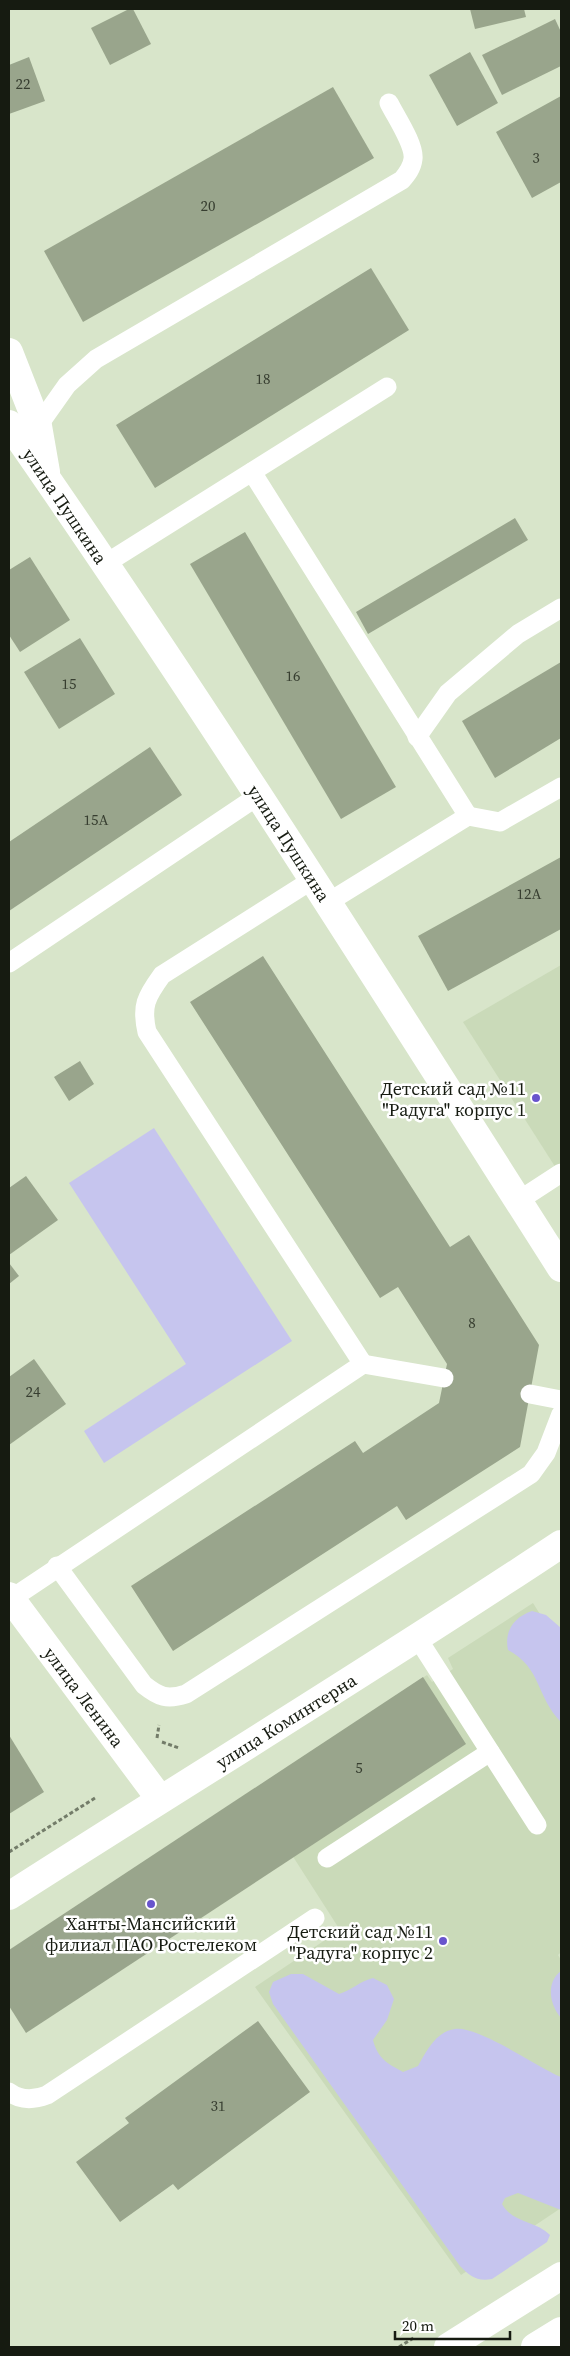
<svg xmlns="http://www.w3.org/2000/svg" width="570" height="2356" font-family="'Source Serif 4',serif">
<rect width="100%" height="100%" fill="#d8e5ca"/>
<g fill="#cadab9">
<path d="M561 965V1176L463 1022Z"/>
<path d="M533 1603 561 1648V1952L558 1955 561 1960V2208L461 2275 255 1987 340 1930 251 1791 427 1675 432 1682 453 1669 448 1658Z"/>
</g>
<g fill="#c6c5ee">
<path d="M154 1128 292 1341 104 1463 84 1431 186 1364 69 1183Z"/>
<path d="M532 1611 546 1615 561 1628V1722C536 1697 542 1668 508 1650 504 1631 514 1617 532 1611Z"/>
<path d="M561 1971V2018C549 2004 546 1982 561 1971Z"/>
<path d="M291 1974H303L339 1994C352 1990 360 1981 373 1978L387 1985 394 1999 387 2020 373 2040C378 2059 387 2063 403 2072L418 2066C426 2052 436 2031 455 2029 479 2026 537 2067 561 2077V2210L518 2193 505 2198 502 2204C512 2223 536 2221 550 2235L547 2242 492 2279C477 2282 470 2276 460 2266L273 2004 269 1992 273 1982Z"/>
</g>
<g fill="#99a58c">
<path d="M129 9H133L151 44 110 65 91 28Z"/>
<path d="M470 9H524L526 17 475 29Z"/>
<path d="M555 19 561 32V66L502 95 482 55Z"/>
<path d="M470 52 498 103 457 126 429 75Z"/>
<path d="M29 57 45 101 9 114V65Z"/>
<path d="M333 87 374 158 83 322 44 251Z"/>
<path d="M561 96V182L532 198 496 132Z"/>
<path d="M371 268 409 330 155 488 116 425Z"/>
<path d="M515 518 528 540 368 634 356 612Z"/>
<path d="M245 532 396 787 341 819 190 564Z"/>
<path d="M30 557 70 620 20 652 9 635V570Z"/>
<path d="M80 638 115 694 59 729 24 672Z"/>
<path d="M561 662V738L495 778 462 721Z"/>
<path d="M150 747 182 795 9 911V842Z"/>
<path d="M561 857V929L448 991 418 936Z"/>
<path d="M263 956 450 1247 469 1235 539 1345 520 1447 406 1520 397 1506 173 1651 131 1586 355 1441 363 1453 439 1403 447 1364 398 1287 380 1298 190 1002Z"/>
<path d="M80 1061 94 1084 69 1101 54 1077Z"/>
<path d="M26 1176 58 1220 9 1255V1188Z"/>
<path d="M9 1263 19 1276 9 1284Z"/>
<path d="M34 1359 66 1404 9 1445V1377Z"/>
<path d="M423 1677 466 1744 26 2033 9 2006V1950Z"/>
<path d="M9 1735 44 1792 9 1814Z"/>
<path d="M258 2021 310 2092 178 2190 173 2184 120 2222 76 2162 129 2123 125 2118Z"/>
</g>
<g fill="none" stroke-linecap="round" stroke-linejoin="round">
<g stroke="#737c69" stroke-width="3" stroke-dasharray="4 2.5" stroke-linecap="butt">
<path d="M157 1738 159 1725"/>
<path d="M162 1742 179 1748"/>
<path d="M9 1852 95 1798"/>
<path d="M399 2347 415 2337"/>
</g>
<g stroke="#fff" stroke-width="19">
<path d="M38 426 67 385 96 359 402 180C407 174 412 168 413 159 415 145 396 117 389 103"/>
<path d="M252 472 468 816"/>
<path d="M105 564 387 387"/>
<path d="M417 737 448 693 518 634 561 608"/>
<path d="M327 903 468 816 500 822 561 787"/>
<path d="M9 963 258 796"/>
<path d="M518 1201 561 1173"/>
<path d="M363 1364 444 1378"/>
<path d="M530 1394 561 1400"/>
<path d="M57 1566 144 1685C159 1697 167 1700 186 1694L531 1474 546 1453 561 1414"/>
<path d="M11 1599 363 1364 147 1032C141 1006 146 997 162 975L312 880"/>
<path d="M418 1639 537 1825"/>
<path d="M327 1858 490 1752"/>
<path d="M9 2092C21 2101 34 2100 47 2095L315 1918"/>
</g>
<g stroke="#fff" stroke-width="28">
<path d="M9 352 38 426 46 472"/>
<path d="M9 424C201 699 380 984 561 1268"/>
<path d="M9 1596 160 1799"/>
</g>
<path stroke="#fff" stroke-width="28" d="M9 1896C193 1778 379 1665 561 1544"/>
<g stroke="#fff" stroke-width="28">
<path d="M448 2347 561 2276"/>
<path d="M535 2347 561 2331"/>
</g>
</g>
<g fill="#6854cd" stroke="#fff" stroke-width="2">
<circle cx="536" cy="1098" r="5"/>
<circle cx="151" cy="1904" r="5"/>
<circle cx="443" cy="1941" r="5"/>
</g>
<g text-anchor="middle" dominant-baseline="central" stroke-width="5" stroke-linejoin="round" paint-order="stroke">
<g font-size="15" fill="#373e30">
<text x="23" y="83">22</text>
<text x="536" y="157">3</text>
<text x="208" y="205">20</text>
<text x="263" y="378">18</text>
<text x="293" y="675">16</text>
<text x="69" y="683">15</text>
<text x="96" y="819">15А</text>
<text x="529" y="893">12А</text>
<text x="472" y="1322">8</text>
<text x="33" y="1391">24</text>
<text x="359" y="1767">5</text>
<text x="218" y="2105">31</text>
</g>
<g font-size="18" fill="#161b11" stroke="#fff">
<text transform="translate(65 506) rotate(56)">улица Пушкина</text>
<text transform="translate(289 843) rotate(57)">улица Пушкина</text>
<text transform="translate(84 1697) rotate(53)">улица Ленина</text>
<text transform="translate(286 1721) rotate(-32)">улица Коминтерна</text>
</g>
<g font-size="18" fill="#161b11" stroke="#fff" text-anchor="end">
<text x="526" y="1088">Детский сад №11<tspan x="526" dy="21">"Радуга" корпус 1</tspan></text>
<text x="151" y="1923" text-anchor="middle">Ханты-Мансийский<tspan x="151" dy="21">филиал ПАО Ростелеком</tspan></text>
<text x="433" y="1931">Детский сад №11<tspan x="433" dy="21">"Радуга" корпус 2</tspan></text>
</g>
</g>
<rect width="570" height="2356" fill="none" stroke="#161b11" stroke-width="20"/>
<path d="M395 2331v8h115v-8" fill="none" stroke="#161b11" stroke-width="2.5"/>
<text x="402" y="2331" font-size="15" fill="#161b11" stroke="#ffffff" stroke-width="4" paint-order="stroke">20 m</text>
</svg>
